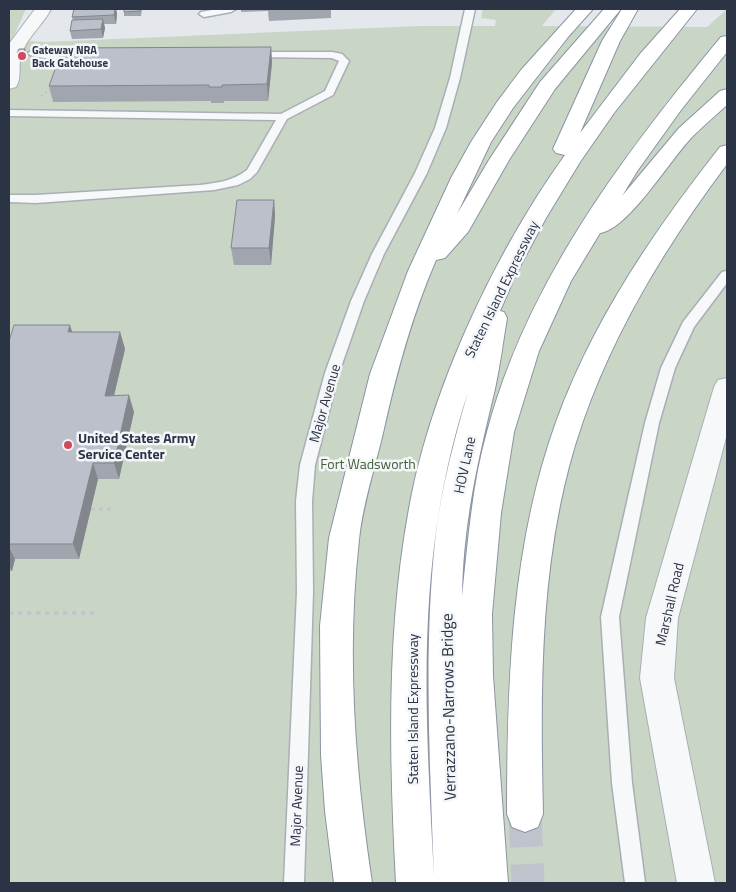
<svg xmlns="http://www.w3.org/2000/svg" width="736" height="892" font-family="'Titillium Web',sans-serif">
<rect width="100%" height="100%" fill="#e4e7ec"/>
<path fill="#c9d6c5" d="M9 9H26L12 40 45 42 420 26H495L496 20 481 18 483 9H556L542 26 707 27 727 9V883H9Z"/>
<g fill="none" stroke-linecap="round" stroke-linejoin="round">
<path stroke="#bfc3cb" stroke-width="33" stroke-dasharray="33 17" stroke-linecap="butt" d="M525 814 528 883"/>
<g stroke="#a9aeb7" stroke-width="3">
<g id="service">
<path d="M217 9H236L231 12 204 17 199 14 201 12Z"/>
<path d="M465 9H475L460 78 446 128 427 173 384 254 364 301 339 373 315 465 312 501 313 592 304 883H284L297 592 296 501 300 465 325 373 351 301 372 254 415 173 435 128 450 78Z"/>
<path d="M33 50C43 52 79 52 84 56 74 64 42 58 30 55L28 53Z"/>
<path d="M252 52H332L342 54 349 61 333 95 287 119 257 172 250 179 238 185 214 190 36 203 9 202V195H36L200 185C217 183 233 181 247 170L276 120 9 116V110L281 114 325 91 339 61 332 58 249 57V53Z"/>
<path d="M727 271V283L694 327 675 368 659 423 619 617 632 783 645 883H625L612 783 601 617 645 423 661 368 683 322 722 272Z"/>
</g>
</g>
<g stroke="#a9aeb7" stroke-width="2">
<g id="minor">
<path d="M35 9H51C43 25 26 38 21 56 18 66 22 78 16 87L9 89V44Z"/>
<path d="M727 378V434L678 618 674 678 715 883H677L640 678 646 618 714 387 718 380Z"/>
</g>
</g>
<g stroke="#8b94a3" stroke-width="2">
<g id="motorway">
<path d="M576 9H593L568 37 513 108 491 142 457 214 489 160 540 82 604 9H621L555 89 509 160 468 232 445 258 436 260C412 315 396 374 383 433 375 467 362 507 359 540 346 655 355 769 372 883H334L325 811 321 755 320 626 329 538 370 374 408 271 451 178 471 142 497 102 521 70Z"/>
<path d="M622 9H638L620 41 580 133 640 54 680 9H697L614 113 580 162 546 218 516 274 500 311 504 312 507 318C503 342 500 366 495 389 478 460 463 523 462 596 468 542 472 485 487 432 526 283 624 154 721 37L727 36V52L681 110 638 170 622 196 679 128 720 91 727 89V105C716 115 704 125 693 136 671 158 629 229 600 233L571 281 539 351 514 432 501 513 492 614 493 676 508 883H396C389 753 386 621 412 493 436 378 497 250 565 155L556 153 553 149 602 41ZM468 392C455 438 442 485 436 533 423 647 430 762 434 877 425 707 414 558 468 392Z"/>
<path d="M727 145V164C668 243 616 327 583 421 539 546 540 683 543 814L538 827 525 832 512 827 507 814C507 682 511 547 556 422 593 320 654 231 720 147Z"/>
</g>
</g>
<path stroke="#c2c5cb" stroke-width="2" stroke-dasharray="2.5 2.5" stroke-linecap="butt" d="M41 96 52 88"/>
<path stroke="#c2c5cb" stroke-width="3" stroke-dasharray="4 4" stroke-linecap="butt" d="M91 509H113"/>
<path stroke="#c2c5cb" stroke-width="4" stroke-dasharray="4.5 4.5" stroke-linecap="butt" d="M9 613H95"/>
<use href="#service" fill="#f7f8fa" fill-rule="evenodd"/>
<use href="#minor" fill="#f7f8fa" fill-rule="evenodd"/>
<use href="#motorway" fill="#fff" fill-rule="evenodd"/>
</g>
<g fill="#a1a5ae">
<path d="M74 9H116L117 14 116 24H104L105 28 103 38 72 39 70 31 73 20 72 17Z"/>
<path d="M142 9 141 16H124V12Z"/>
<path d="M241 9H331V18L269 21 268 11 241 12Z"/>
<path d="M271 47 272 63 268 101H224V103H211V101L53 102 49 86Z"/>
<path d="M25 49 26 53 24 58H18L17 53Z"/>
<path d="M274 200 275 216 271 265H234L231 248Z"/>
<path d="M72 332H120L125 349 114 396 134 412 119 479H98L79 559H15L12 571H9V341Z"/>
</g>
<g fill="#83868d">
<path d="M115 9H116L117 14 116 24 114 15Z"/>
<path d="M103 19 105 28 103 38 101 29Z"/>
<path d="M271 47 272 63 268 101 267 84Z"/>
<path d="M25 49 26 53 24 58 22 54Z"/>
<path d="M274 200 275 216 271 265 269 248Z"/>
<path d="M70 325 75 341 68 332Z"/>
<path d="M120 332 125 349 110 412 105 396Z"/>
<path d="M129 395 134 412 119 479 114 463Z"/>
<path d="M93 463 98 479 79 559 73 544Z"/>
<path d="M9 547 15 559 12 571 9 566Z"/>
</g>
<g fill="#bbc0ca" stroke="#83868d">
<path d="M74 9H115L114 15 72 17Z"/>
<path d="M124 9H141L140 11 124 12Z"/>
<path d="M103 19 101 29 70 31 72 20Z"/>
<path d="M271 47 267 84 222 85V87H209V85L49 86 63 48Z"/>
<path d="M19 49H25L22 54 17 53Z"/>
<path d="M237 200H274L269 248H231Z"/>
<path d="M14 325H70L68 332H120L105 396 129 395 114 463H93L73 544H9V341Z"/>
</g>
<g fill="#d1495b" stroke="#f4f6f9" stroke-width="2">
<circle cx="22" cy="56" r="5"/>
<circle cx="68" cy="445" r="5"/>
</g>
<g text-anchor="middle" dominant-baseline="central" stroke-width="5" stroke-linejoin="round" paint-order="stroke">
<g font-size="11" font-weight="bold" fill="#2b3445" stroke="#f4f6f9" text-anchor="start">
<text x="32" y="50">Gateway NRA<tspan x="32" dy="13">Back Gatehouse</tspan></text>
</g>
<g font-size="14" fill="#2b3445" stroke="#f4f6f9">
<text transform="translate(501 289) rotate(-64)">Staten Island Expressway</text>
<text transform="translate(324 403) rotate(-74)">Major Avenue</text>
<text transform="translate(464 465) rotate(-78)">HOV Lane</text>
<text transform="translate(669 604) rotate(-77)">Marshall Road</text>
<text transform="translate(412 709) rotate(-90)">Staten Island Expressway</text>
<text transform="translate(296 806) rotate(-88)">Major Avenue</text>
</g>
<g font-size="14" font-weight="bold" fill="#2b3445" stroke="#f4f6f9" text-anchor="start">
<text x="78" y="437">United States Army<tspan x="78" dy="16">Service Center</tspan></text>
</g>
<g font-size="14" fill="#3f6138" stroke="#f4f6f9">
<text x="368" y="463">Fort Wadsworth</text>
</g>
<g font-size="16" fill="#2b3445" stroke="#f4f6f9">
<text transform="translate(448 707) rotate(-91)">Verrazzano-Narrows Bridge</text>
</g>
</g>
<rect width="736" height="892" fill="none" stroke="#2b3445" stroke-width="20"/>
</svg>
